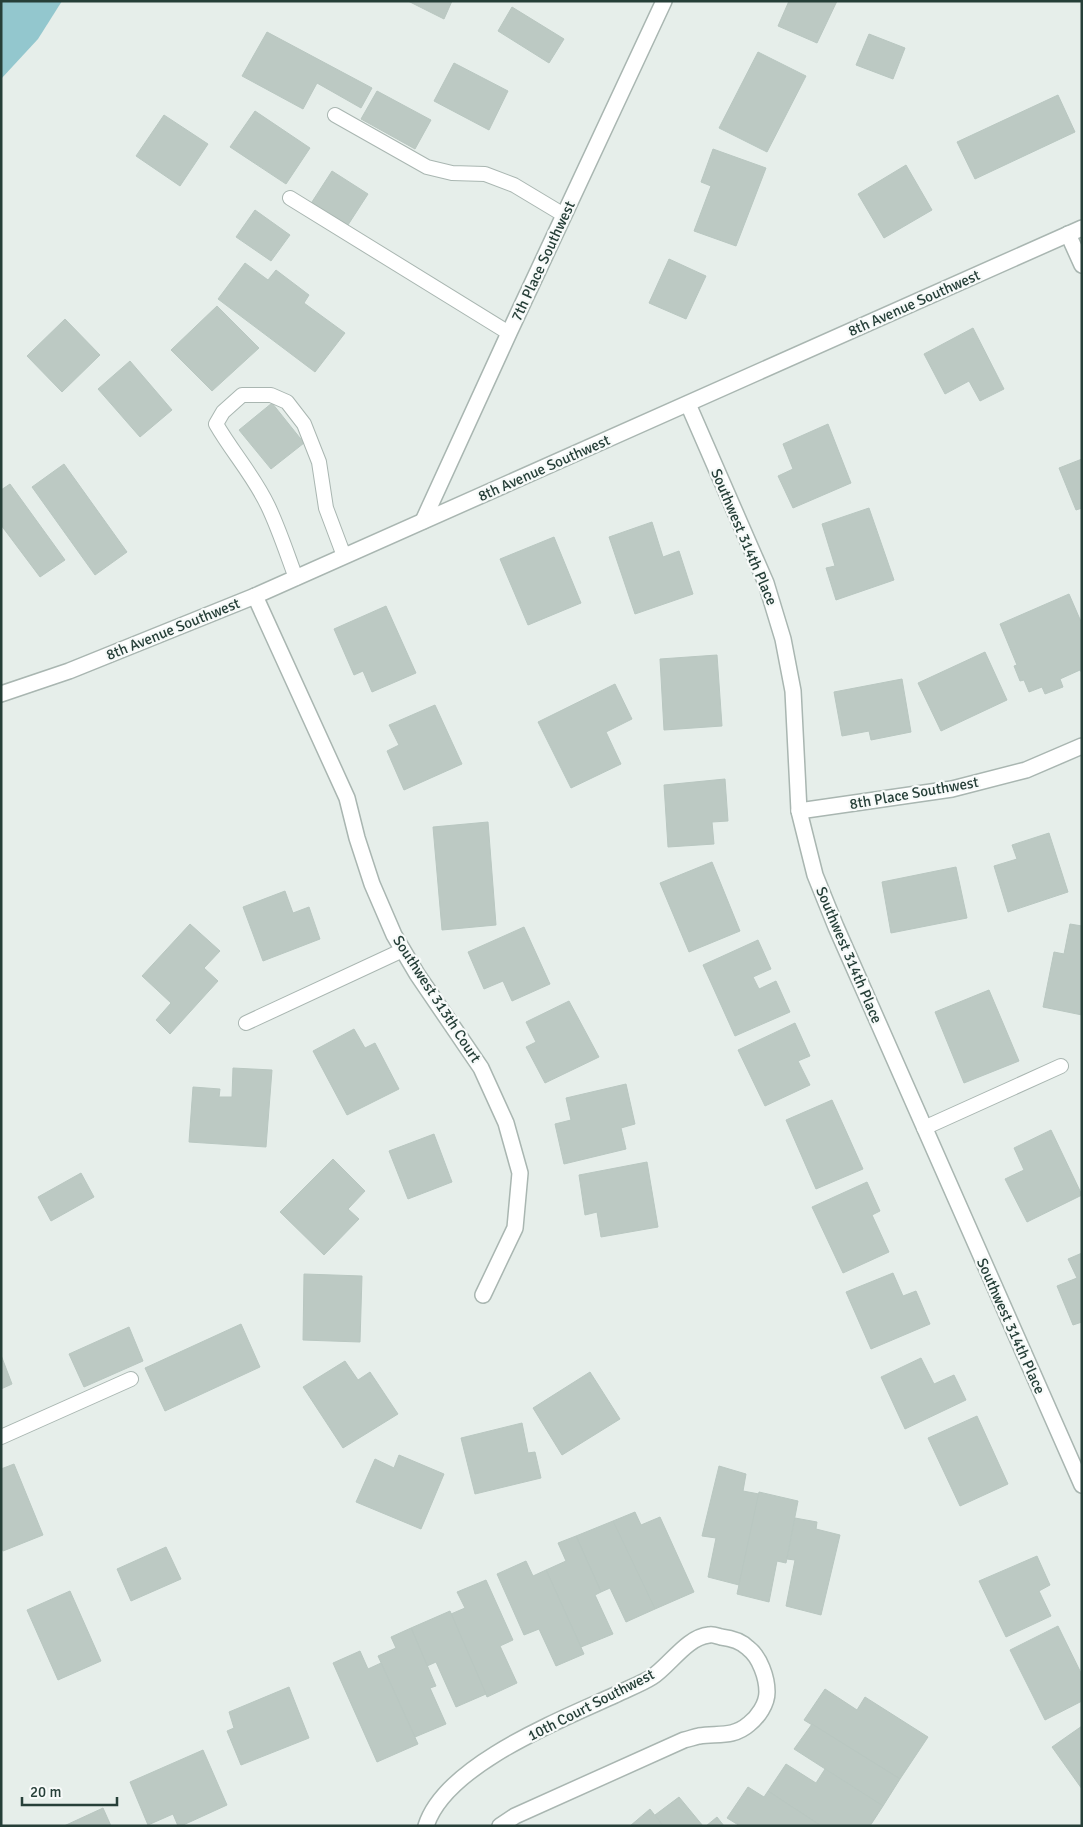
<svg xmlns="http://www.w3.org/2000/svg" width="1083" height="1827" font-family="Signika,sans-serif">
<rect width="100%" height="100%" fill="#e6eeea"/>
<path fill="#93c7ce" d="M1 1H62L38 39 1 79Z"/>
<g fill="#bcc9c3" stroke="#b9c7c1">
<path d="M408 1H452L444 19Z"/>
<path d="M789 1H837L817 43 778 26Z"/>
<path d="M512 7 564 39 549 63 498 31Z"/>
<path d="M267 32 372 88 361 108 317 83 303 109 242 76Z"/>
<path d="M869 34 905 48 893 79 856 65Z"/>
<path d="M758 52 806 76 767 152 719 128Z"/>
<path d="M454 63 508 91 489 130 434 101Z"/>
<path d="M377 91 431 120 415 149 361 119Z"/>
<path d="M1058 95 1075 132 975 179 957 142Z"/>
<path d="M255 111 310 148 286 184 230 147Z"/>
<path d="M164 115 208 144 180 186 136 156Z"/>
<path d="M713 149 766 168 736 246 694 231 711 186 701 182Z"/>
<path d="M906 165 932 210 884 238 858 194Z"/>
<path d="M332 171 368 194 346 228 310 205Z"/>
<path d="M255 210 290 235 271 261 236 237Z"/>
<path d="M669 259 706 276 686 319 649 303Z"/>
<path d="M245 263 268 280 276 270 309 295 304 303 345 333 315 372 218 299Z"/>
<path d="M217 306 259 348 212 391 171 350Z"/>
<path d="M65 319 100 355 62 392 27 356Z"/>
<path d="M973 328 1004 389 980 401 969 381 945 394 924 354Z"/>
<path d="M130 361 172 410 140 437 98 389Z"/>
<path d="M272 403 304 443 271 469 239 430Z"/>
<path d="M828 424 851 483 793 508 778 476 793 469 783 444Z"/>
<path d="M1082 459V508L1076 510 1059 468Z"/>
<path d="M64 464 127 552 95 575 32 487Z"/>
<path d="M10 484 65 560 40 577 1 525V490Z"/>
<path d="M869 508 894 580 836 600 826 568 835 566 822 524Z"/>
<path d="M652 522 663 557 679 551 693 594 635 614 609 537Z"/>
<path d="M554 537 581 603 528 625 500 559Z"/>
<path d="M1069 594 1082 624V673L1080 670 1060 679 1063 687 1045 694 1042 687 1029 692 1024 680 1020 681 1014 666 1017 665 1000 624Z"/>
<path d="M386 606 416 673 372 692 363 671 354 675 334 629Z"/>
<path d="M985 652 1007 700 941 731 918 683Z"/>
<path d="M717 655 722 726 664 730 660 659Z"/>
<path d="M902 679 911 732 871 740 869 731 842 736 834 692Z"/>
<path d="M615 684 632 719 606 732 621 764 571 788 538 722Z"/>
<path d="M435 705 462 764 404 790 387 751 399 745 389 725Z"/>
<path d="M725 779 728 821 712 822 714 844 668 847 664 785Z"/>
<path d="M488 822 496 925 442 930 433 827Z"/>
<path d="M1049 833 1068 892 1008 912 994 866 1017 859 1012 845Z"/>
<path d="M712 862 740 931 689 952 660 883Z"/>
<path d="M956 867 967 918 891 933 882 882Z"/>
<path d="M285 891 293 913 309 907 320 939 263 961 243 907Z"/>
<path d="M190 924 220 951 204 968 218 981 170 1034 156 1020 171 1003 142 976Z"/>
<path d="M1070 924 1082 926V1015L1043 1007 1054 952 1064 954Z"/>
<path d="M524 927 550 984 512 1001 503 981 484 989 468 952Z"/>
<path d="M758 940 771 969 753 977 759 989 776 981 790 1012 735 1036 703 965Z"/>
<path d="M989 990 1019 1061 964 1083 935 1012Z"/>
<path d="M569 1001 599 1057 545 1083 526 1047 536 1042 526 1022Z"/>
<path d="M795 1023 810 1056 798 1061 810 1085 765 1106 738 1050Z"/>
<path d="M354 1029 365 1048 375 1043 399 1089 347 1115 313 1051Z"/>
<path d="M233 1068 272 1070 266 1147 189 1142 193 1087 220 1089 219 1097H232Z"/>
<path d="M626 1084 635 1124 621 1128 626 1149 564 1164 555 1124 571 1120 566 1098Z"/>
<path d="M832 1100 863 1169 816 1189 786 1120Z"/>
<path d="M1051 1130 1082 1195 1027 1222 1005 1179 1024 1170 1014 1148Z"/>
<path d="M434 1134 452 1182 408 1199 389 1151Z"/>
<path d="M333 1159 365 1191 348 1209 359 1219 324 1255 280 1212Z"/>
<path d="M647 1162 658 1227 601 1237 597 1212 585 1215 579 1175Z"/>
<path d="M81 1173 94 1197 51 1221 38 1197Z"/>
<path d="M867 1182 880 1211 872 1215 889 1252 843 1273 812 1207Z"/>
<path d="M1082 1253V1322L1073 1325 1057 1286 1077 1278 1068 1259Z"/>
<path d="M893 1273 903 1296 916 1291 930 1324 871 1349 846 1292Z"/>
<path d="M304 1274 362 1276 360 1342 303 1340Z"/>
<path d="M241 1324 260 1367 165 1411 145 1368Z"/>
<path d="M129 1327 143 1361 84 1387 69 1354Z"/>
<path d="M1 1355 12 1384 1 1389Z"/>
<path d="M921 1358 934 1384 954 1375 966 1400 905 1429 881 1377Z"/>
<path d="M345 1361 358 1380 370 1372 398 1414 343 1448 303 1387Z"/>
<path d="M590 1372 620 1419 562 1455 533 1408Z"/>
<path d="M977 1416 1008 1484 960 1506 928 1438Z"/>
<path d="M522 1423 528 1453 535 1452 541 1478 475 1494 461 1438Z"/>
<path d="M399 1455 444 1474 421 1529 356 1502 375 1459 394 1468Z"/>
<path d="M14 1464 43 1535 3 1551 1 1545V1469Z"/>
<path d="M719 1466 746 1474 743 1491 759 1494 739 1585 708 1577 716 1538 702 1536Z"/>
<path d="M759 1492 798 1501 786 1563 777 1561 769 1602 737 1594Z"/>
<path d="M635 1512 641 1525 660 1517 694 1592 655 1609 613 1521Z"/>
<path d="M795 1518 817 1522 816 1529 840 1535 821 1615 786 1606 795 1560 787 1559Z"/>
<path d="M613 1521 655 1609 626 1622 610 1588 601 1592 576 1536Z"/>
<path d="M576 1536 601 1592 595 1595 613 1634 581 1647 546 1570 566 1561 558 1543Z"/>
<path d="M166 1547 181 1579 131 1601 117 1569Z"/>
<path d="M1037 1556 1050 1585 1039 1591 1051 1616 1006 1637 979 1581Z"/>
<path d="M526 1561 533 1576 546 1570 584 1654 556 1666 539 1629 524 1635 497 1574Z"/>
<path d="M486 1580 513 1640 500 1646 517 1683 487 1697 451 1614 465 1608 457 1592Z"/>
<path d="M70 1591 101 1661 58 1680 27 1610Z"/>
<path d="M450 1611 486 1694 456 1707 436 1662 427 1666 411 1628Z"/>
<path d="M1058 1626 1082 1675V1701L1045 1720 1010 1650Z"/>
<path d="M411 1628 436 1686 430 1688 446 1724 415 1737 378 1656 396 1648 391 1637Z"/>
<path d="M360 1651 368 1669 381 1663 418 1744 377 1762 333 1663Z"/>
<path d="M289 1687 309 1738 241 1765 227 1731 234 1728 229 1712Z"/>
<path d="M825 1689 857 1710 865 1697 928 1737 900 1779 804 1720Z"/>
<path d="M812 1724 900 1779 883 1806 794 1749Z"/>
<path d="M1082 1726V1789L1052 1747Z"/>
<path d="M203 1750 227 1805 181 1826H178L173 1814 148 1825 130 1782Z"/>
<path d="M786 1764 816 1783 825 1769 883 1806 870 1826H821L768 1791Z"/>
<path d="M748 1787 764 1797 768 1791 821 1826H740L727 1818Z"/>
<path d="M679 1797 703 1826H663L655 1815Z"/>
<path d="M103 1808 111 1826H64Z"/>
<path d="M650 1809 663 1826H630Z"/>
<path d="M717 1817 724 1826H706Z"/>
</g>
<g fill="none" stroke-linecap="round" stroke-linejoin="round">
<g stroke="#a9b6b1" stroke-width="16">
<g id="lane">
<path d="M335 115 427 167 452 173 485 174 514 185 564 215"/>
<path d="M290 198 509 333"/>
<path d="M296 578C287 554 279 529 268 506 254 476 232 452 216 424L223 412 242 395H271L287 402 304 424 319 462 326 508 344 556"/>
<path d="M246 1023 403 950"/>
<path d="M924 1128 1061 1066"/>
<path d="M1 1437 131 1379"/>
</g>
</g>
<g stroke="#a9b6b1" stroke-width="18">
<g id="street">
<path d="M1068 234 1082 265"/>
<path d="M688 404 766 583 783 639 793 691 799 811 815 875 836 927 1082 1485"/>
<path d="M423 521 509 333 664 1"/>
<path d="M255 596 347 798 357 838 372 884 394 935 417 974 481 1068 506 1123 520 1173 515 1228 483 1295"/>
<path d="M1 694 69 671 255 596 1082 228"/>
<path d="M799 811 952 789 1026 770 1082 746"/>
<path d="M426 1826C445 1765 560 1720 615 1695 627 1689 641 1684 652 1677 670 1665 687 1637 709 1635 713 1634 717 1636 721 1637 730 1638 741 1641 748 1648 760 1657 767 1678 767 1692 767 1704 758 1717 749 1724 733 1738 717 1733 699 1736 694 1737 689 1739 684 1740L515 1816 500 1826"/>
</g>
</g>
<use href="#lane" stroke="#fff" stroke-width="14"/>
<use href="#street" stroke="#fff" stroke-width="15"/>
</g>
<g text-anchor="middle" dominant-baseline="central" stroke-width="4.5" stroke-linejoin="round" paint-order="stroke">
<g font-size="15" fill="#263f38" stroke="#f7faf9">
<text transform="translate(543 261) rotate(-65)">7th Place Southwest</text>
<text transform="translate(914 303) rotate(-24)">8th Avenue Southwest</text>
<text transform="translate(544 468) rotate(-24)">8th Avenue Southwest</text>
<text transform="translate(744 537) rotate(67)">Southwest 314th Place</text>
<text transform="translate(173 629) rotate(-22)">8th Avenue Southwest</text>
<text transform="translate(914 793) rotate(-10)">8th Place Southwest</text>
<text transform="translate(849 955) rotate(67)">Southwest 314th Place</text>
<text transform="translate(437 999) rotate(57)">Southwest 313th Court</text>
<text transform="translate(1011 1326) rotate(66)">Southwest 314th Place</text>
<text transform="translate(591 1705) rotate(-27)">10th Court Southwest</text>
</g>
</g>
<rect width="1083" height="1827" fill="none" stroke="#263f38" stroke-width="5"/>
<path d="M22 1797v8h95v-8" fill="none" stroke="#263f38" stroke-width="2.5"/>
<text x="30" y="1797" font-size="15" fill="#263f38" stroke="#f7faf9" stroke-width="4" paint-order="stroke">20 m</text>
</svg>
